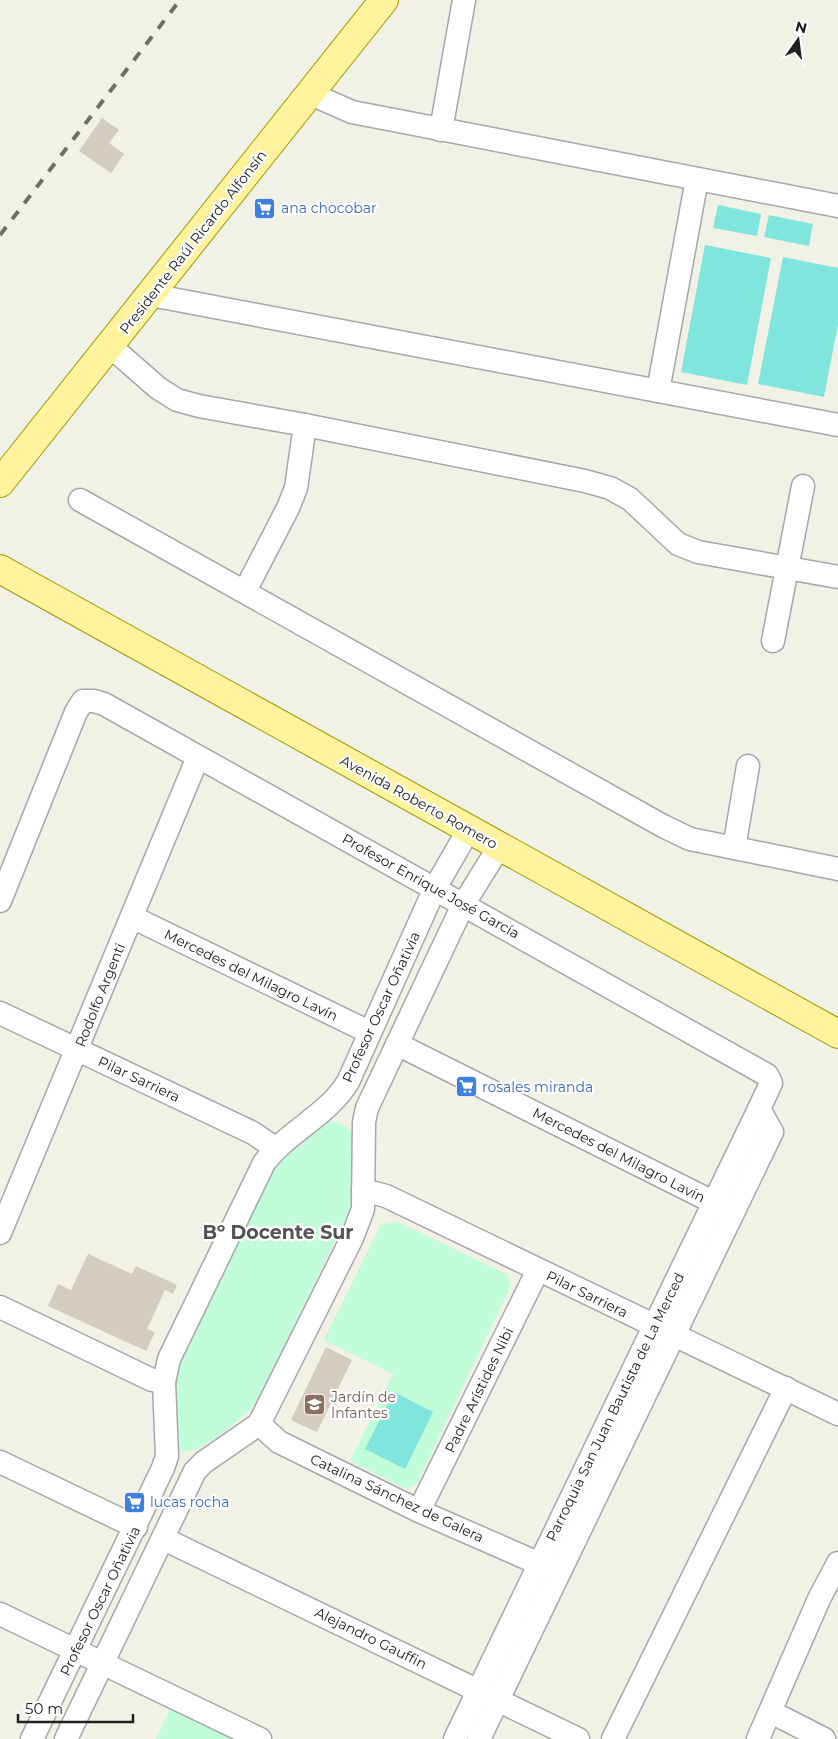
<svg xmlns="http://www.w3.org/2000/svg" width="838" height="1739" viewBox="0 0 838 1739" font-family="Montserrat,sans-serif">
  <rect width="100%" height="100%" fill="#f1f1e6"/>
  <g fill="#c1fdd8">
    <path d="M328 1122C342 1122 350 1125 355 1139L350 1209 260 1398C246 1415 204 1453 182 1452L176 1447 175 1440 177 1370 183 1355 271 1175 285 1158Z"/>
    <path d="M398 1222 507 1274 511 1286 417 1483 406 1489 350 1461 393 1374 324 1340 381 1224Z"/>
    <path d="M172 1704 244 1739H156Z"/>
  </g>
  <g fill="#7fe5dd">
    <path d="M718 205 761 214 757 236 713 228Z"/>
    <path d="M769 215 813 224 809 246 764 237Z"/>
    <path d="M705 245 771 258 747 385 681 372Z"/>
    <path d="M783 257 838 268V324L824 397 758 384Z"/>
    <path d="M394 1392 433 1412 405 1469 365 1449Z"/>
  </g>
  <g fill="#d2cdbf">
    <path d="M102 118 119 130 109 143 124 154 111 173 79 151Z"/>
    <path d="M88 1254 132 1274 136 1266 177 1285 173 1294 165 1290 147 1329 155 1332 146 1351 48 1306 58 1284 71 1290Z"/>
    <path d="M326 1347 352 1360 317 1432 291 1420Z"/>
  </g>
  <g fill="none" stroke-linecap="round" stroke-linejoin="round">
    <defs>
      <g id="minor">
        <path d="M311 94 352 112 838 206"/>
        <path d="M441 130 464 0"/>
        <path d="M151 295 838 425"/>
        <path d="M110 346 158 388 177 400 199 406 305 425 585 481 610 488 630 499 678 544 698 552 838 577"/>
        <path d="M658 391 697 179"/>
        <path d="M80 500 663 826 690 839 838 869"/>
        <path d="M245 591 288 508 296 488 305 425"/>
        <path d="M773 641 803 486"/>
        <path d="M734 848 748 766"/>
        <path d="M0 901 76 712 83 701H94L104 704 767 1075 771 1083 759 1109 455 1739"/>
        <path d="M132 917 369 1032"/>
        <path d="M0 1013 253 1133 275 1148"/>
        <path d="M397 1044 727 1209"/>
        <path d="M363 1190 386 1196 838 1414"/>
        <path d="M0 1233 198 757"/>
        <path d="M0 1307 152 1380 164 1382"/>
        <path d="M259 1424 279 1442 419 1511 540 1564"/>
        <path d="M0 1462 136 1527"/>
        <path d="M419 1511 538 1270"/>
        <path d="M164 1539 578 1739"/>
        <path d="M0 1614 260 1739"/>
        <path d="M771 1712 824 1739"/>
        <path d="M32 1739 163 1468 167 1456 164 1382 169 1359 264 1163C288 1131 327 1116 348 1082L435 888 469 829"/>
        <path d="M66 1739 195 1471 204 1462 259 1424 352 1238 363 1209 364 1122 367 1108 463 905 499 847"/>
        <path d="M479 1739 772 1132 759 1109"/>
        <path d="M613 1739 786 1388"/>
        <path d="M758 1739 819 1599 838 1563"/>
      </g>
      <g id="major">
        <path d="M0 483 384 0"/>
        <path d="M0 569 838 1034"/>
      </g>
    </defs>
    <use href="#minor" stroke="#a7a7a7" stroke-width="25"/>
    <use href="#major" stroke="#9c9900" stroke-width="30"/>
    <use href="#minor" stroke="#fff" stroke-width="22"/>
    <use href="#major" stroke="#fff39d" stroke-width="28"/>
    <path stroke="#6e6e6e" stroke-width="4" stroke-dasharray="10 10" stroke-linecap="butt" d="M0 235 180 0"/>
  </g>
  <defs>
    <symbol id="supermarket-square" viewBox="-11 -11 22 22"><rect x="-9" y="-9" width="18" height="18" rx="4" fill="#3f7fe0" stroke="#fff"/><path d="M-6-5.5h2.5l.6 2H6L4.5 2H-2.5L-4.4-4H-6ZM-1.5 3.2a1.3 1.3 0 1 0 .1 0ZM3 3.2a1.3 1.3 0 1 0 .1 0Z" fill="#fff"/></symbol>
    <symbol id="school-square" viewBox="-11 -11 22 22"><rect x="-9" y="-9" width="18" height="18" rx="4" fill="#8d6e63" stroke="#fff"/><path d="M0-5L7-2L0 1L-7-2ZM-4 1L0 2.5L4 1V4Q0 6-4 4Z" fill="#fff"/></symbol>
  </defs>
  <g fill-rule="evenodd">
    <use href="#supermarket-square" x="252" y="196" width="25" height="25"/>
    <use href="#supermarket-square" x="454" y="1074" width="25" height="25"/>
    <use href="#school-square" x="302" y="1392" width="25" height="25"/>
    <use href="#supermarket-square" x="122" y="1490" width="25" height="25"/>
  </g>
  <g text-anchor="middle" stroke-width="4.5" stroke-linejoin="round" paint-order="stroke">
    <g font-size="14" fill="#366cbe" stroke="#fff" text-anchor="start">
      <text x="281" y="213">ana chocobar</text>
      <text x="482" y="1092">rosales miranda</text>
      <text x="150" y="1507">lucas rocha</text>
    </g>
    <g font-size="14" fill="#202020" stroke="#fff">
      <text transform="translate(193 242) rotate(-52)" y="5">Presidente Raúl Ricardo Alfonsín</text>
      <text transform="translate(419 802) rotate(29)" y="5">Avenida Roberto Romero</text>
      <text transform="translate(431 886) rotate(29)" y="5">Profesor Enrique José García</text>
      <text transform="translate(251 975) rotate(26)" y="5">Mercedes del Milagro Lavín</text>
      <text transform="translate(100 995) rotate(-68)" y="5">Rodolfo Argenti</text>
      <text transform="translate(381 1007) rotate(-65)" y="5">Profesor Oscar Oñativia</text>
      <text transform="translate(139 1079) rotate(25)" y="5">Pilar Sarriera</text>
      <text transform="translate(619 1155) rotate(27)" y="5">Mercedes del Milagro Lavín</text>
      <text transform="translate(587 1294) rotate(26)" y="5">Pilar Sarriera</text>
      <text transform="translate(479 1390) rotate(-64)" y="5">Padre Arístides Nibi</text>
      <text transform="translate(615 1407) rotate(-64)" y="5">Parroquia San Juan Bautista de La Merced</text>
      <text transform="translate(397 1498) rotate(25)" y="5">Catalina Sánchez de Galera</text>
      <text transform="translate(100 1601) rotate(-64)" y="5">Profesor Oscar Oñativia</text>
      <text transform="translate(371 1638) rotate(26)" y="5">Alejandro Gauffin</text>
    </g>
    <g font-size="14" fill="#785e54" stroke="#fff" text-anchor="start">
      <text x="331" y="1402">Jardín de<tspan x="331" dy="16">Infantes</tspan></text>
    </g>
    <g font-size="19" font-weight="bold" fill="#535353" stroke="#fff">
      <text x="278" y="1239">Bº Docente Sur</text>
    </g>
  </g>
  <g transform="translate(798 40) rotate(14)" stroke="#ffffff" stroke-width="4" paint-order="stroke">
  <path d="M0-4L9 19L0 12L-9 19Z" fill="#202020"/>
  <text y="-8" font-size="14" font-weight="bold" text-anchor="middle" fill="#202020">N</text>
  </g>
  <path d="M18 1714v8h115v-8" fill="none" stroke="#202020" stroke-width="2.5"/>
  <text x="25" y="1714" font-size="15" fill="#202020" stroke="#ffffff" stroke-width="4" paint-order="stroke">50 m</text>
</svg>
